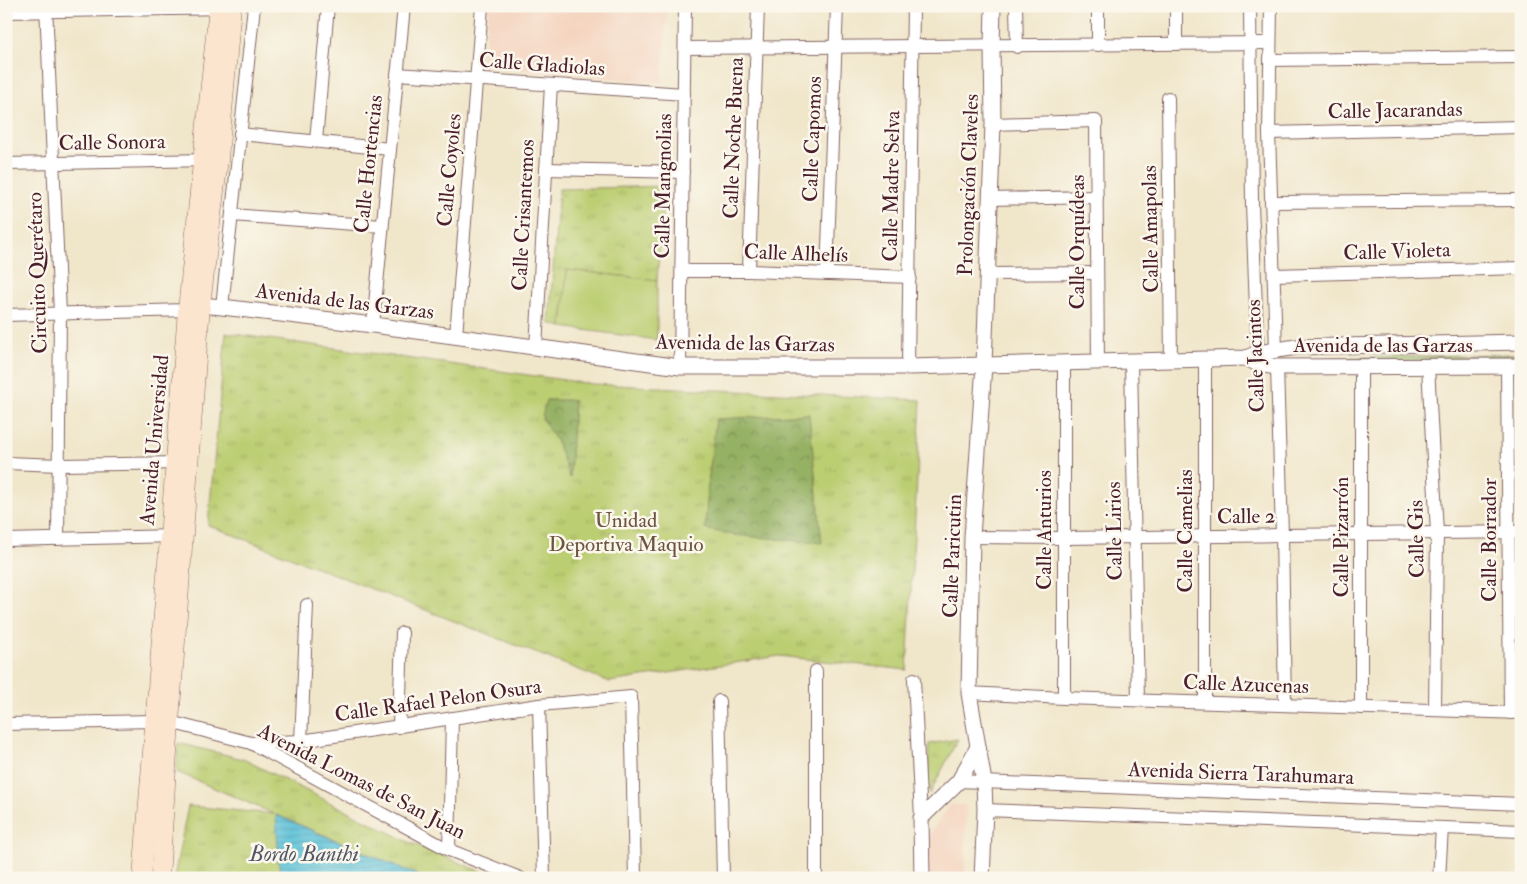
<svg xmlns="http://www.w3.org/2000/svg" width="1527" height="884" viewBox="0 0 1527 884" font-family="'IM FELL Double Pica',serif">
  <defs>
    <pattern id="grass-tufts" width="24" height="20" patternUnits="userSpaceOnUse" patternTransform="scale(1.25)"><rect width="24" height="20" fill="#bcce72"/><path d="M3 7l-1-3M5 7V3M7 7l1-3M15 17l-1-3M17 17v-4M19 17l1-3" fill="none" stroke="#a3b063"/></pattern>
    <pattern id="forest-crowns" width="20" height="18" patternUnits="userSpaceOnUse" patternTransform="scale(1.25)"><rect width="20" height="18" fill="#95b164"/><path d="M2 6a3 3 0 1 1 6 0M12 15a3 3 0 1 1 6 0" fill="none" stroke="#7c8f53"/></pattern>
    <pattern id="water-rules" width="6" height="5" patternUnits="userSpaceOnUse" patternTransform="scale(1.25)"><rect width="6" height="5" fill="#5ac1d8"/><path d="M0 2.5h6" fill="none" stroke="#50a5ba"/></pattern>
  </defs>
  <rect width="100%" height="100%" fill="#fbf7ec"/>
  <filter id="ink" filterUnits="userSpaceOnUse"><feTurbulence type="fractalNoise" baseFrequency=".02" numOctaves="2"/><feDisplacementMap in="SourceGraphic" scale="10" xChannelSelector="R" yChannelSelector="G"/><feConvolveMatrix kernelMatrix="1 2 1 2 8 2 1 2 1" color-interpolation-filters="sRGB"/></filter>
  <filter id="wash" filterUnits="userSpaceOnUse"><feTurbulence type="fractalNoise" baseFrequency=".0096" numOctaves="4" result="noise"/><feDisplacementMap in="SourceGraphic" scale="20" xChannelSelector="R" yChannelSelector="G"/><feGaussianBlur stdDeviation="1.12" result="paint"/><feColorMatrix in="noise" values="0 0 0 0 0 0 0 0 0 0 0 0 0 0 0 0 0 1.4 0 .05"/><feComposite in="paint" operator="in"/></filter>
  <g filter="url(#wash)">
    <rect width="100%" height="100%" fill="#f0e6ca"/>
    <g fill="#f4d4bf">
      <path d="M489 6H667L662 83 483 66Z"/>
      <path d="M951 804 966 806 965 878H927L928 836Z"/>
    </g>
    <g fill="url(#grass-tufts)" stroke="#83764e">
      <path d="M664 186 657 280 567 270 562 327 549 323 559 189Z"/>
      <path d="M226 333 593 384 921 400 907 670 779 656 610 682 208 525Z"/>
      <path d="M958 739 933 787 930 794 928 782 929 744Z"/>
      <path d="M178 743 243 759 409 842 497 878H424L277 815 280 878H174L188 806 274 814 177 772Z"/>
    </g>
    <g fill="url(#forest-crowns)" stroke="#706848">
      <path d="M1521 354V361L1330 364V358Z"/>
      <path d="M546 400H574L570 478 556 440 542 419Z"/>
      <path d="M809 414 822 543 733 535 705 529 708 484 716 419Z"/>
    </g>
    <path fill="#bcce72" stroke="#83764e" d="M567 270 657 280V340L562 327Z"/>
    <path fill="url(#water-rules)" stroke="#527082" d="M276 815 424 878H280Z"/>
  </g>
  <g filter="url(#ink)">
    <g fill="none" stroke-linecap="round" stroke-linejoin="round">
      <defs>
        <g id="minor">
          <path d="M46 6 60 313 58 539"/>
          <path d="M1016 6 1017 47"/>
          <path d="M1098 6V45"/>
          <path d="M1176 6V44"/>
          <path d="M1250 6 1252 204 1258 361"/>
          <path d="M1271 6 1269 133 1276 350"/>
          <path d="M6 12 226 8"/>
          <path d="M685 48 1269 43"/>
          <path d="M1270 60 1521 57"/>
          <path d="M397 74 684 94"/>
          <path d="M1168 98 1171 360"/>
          <path d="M993 124 1096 121 1098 362"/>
          <path d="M1269 133 1521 127"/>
          <path d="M240 134 390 149"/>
          <path d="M316 141 328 6"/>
          <path d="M6 164 209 160"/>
          <path d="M546 169 683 172"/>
          <path d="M990 199 1097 197"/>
          <path d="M1271 202 1521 200"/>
          <path d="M232 215 382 226"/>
          <path d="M682 271H749L910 277"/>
          <path d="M749 271 758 6"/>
          <path d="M827 274 837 6"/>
          <path d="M987 274 1097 273"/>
          <path d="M1274 275 1521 268"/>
          <path d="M222 307 254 6"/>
          <path d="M6 315 187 310"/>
          <path d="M373 325 404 6"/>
          <path d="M456 336 482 6"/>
          <path d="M536 348 551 85"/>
          <path d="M1131 362 1138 700"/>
          <path d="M1361 366V708"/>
          <path d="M1428 366 1437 533 1435 710"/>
          <path d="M1507 366 1510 713"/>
          <path d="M680 367 685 6"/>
          <path d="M908 367 913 6"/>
          <path d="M1277 367 1282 535 1285 705"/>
          <path d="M6 463 60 465 181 463"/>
          <path d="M972 537 1064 538 1521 532"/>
          <path d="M6 540 176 536"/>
          <path d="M816 671V878"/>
          <path d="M914 679 921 818"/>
          <path d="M969 693 1064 698 1521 713"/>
          <path d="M1064 698V363"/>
          <path d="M719 701 723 878"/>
          <path d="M1205 702V359"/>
          <path d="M539 705 544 878"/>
          <path d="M6 724 154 721 170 722 251 743 449 850 520 878"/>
          <path d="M399 727 402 633"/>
          <path d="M301 741 307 605"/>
          <path d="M251 743 301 741 539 705 631 697 635 878"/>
          <path d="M959 781 1521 804"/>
          <path d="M985 810 1521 831"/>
          <path d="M449 850 452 718"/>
          <path d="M1439 878 1442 828"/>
        </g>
        <g id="tertiary">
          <path d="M191 309 201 305 222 307 373 325 680 367H908L1246 358 1258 353 1296 347 1521 342"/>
          <path d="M1246 358 1258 364 1277 367 1521 366"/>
          <path d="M922 878 921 818 959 781 978 747"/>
          <path d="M982 878 985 810 984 782 969 693 972 537 984 365 993 124 992 46 993 6"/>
        </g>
        <g id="secondary">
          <path d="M142 878 187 310 218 6"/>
          <path d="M160 878 170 722 201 305 219 159 232 6"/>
        </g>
      </defs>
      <use href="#minor" stroke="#846563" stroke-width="14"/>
      <use href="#tertiary" stroke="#846563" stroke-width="17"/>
      <use href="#secondary" stroke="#846563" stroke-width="19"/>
      <use href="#minor" stroke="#fff" stroke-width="12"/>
      <use href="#tertiary" stroke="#fff" stroke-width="15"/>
      <use href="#secondary" stroke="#fbe5cf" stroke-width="18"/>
    </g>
  </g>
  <g text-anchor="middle" stroke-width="5" stroke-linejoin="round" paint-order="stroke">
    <g font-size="21" fill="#4a1f2b" stroke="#fbf7ec">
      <text transform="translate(542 64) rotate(4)" y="7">Calle Gladiolas</text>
      <text transform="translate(1395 110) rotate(-1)" y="7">Calle Jacarandas</text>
      <text transform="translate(733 138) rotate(-88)" y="7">Calle Noche Buena</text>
      <text transform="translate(812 139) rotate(-88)" y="7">Calle Capomos</text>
      <text transform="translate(112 142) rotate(-1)" y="7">Calle Sonora</text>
      <text transform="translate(368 164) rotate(-84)" y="7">Calle Hortencias</text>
      <text transform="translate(449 170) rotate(-85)" y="7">Calle Coyoles</text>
      <text transform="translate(968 185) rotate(-88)" y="7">Prolongación Claveles</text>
      <text transform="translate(663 186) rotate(-89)" y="7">Calle Mangnolias</text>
      <text transform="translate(891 186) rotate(-89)" y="7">Calle Madre Selva</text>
      <text transform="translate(523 215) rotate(-87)" y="7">Calle Crisantemos</text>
      <text transform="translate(1150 229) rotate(-91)" y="7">Calle Amapolas</text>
      <text transform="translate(1077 242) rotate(-90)" y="7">Calle Orquídeas</text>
      <text transform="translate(1397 251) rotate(-2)" y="7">Calle Violeta</text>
      <text transform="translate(796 253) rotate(2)" y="7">Calle Alhelís</text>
      <text transform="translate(37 273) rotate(-92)" y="7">Circuito Querétaro</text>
      <text transform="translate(345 301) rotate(7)" y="7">Avenida de las Garzas</text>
      <text transform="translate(745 343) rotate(1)" y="7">Avenida de las Garzas</text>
      <text x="1383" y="352">Avenida de las Garzas</text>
      <text transform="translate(1255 356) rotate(-92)" y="7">Calle Jacintos</text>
      <text transform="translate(154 440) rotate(-85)" y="7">Avenida Universidad</text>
      <text transform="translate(1246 516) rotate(-1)" y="7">Calle 2</text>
      <text transform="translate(1044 530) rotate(-90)" y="7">Calle Anturios</text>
      <text transform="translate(1114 531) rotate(-91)" y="7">Calle Lirios</text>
      <text transform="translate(1185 531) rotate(-90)" y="7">Calle Camelias</text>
      <text transform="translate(1341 537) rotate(-90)" y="7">Calle Pizarrón</text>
      <text transform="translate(1416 539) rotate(-91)" y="7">Calle Gis</text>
      <text transform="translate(1489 540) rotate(-90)" y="7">Calle Borrador</text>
      <text transform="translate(952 556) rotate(-88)" y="7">Calle Paricutin</text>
      <text transform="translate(1246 684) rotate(2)" y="7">Calle Azucenas</text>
      <text transform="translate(438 700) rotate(-8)" y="7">Calle Rafael Pelon Osura</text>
      <text transform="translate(1241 773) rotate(2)" y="7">Avenida Sierra Tarahumara</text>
      <text transform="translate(362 781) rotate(27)" y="7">Avenida Lomas de San Juan</text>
    </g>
    <g font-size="21" fill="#6c5440" stroke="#fbf7ec">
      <text x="626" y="527">Unidad<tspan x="626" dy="24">Deportiva Maquio</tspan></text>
    </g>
    <g font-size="22" font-style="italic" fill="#505868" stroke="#fbf7ec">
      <text x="304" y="861">Bordo Banthi</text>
    </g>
  </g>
  <rect width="1527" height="884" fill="none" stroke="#fbf7ec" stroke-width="25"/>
</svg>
